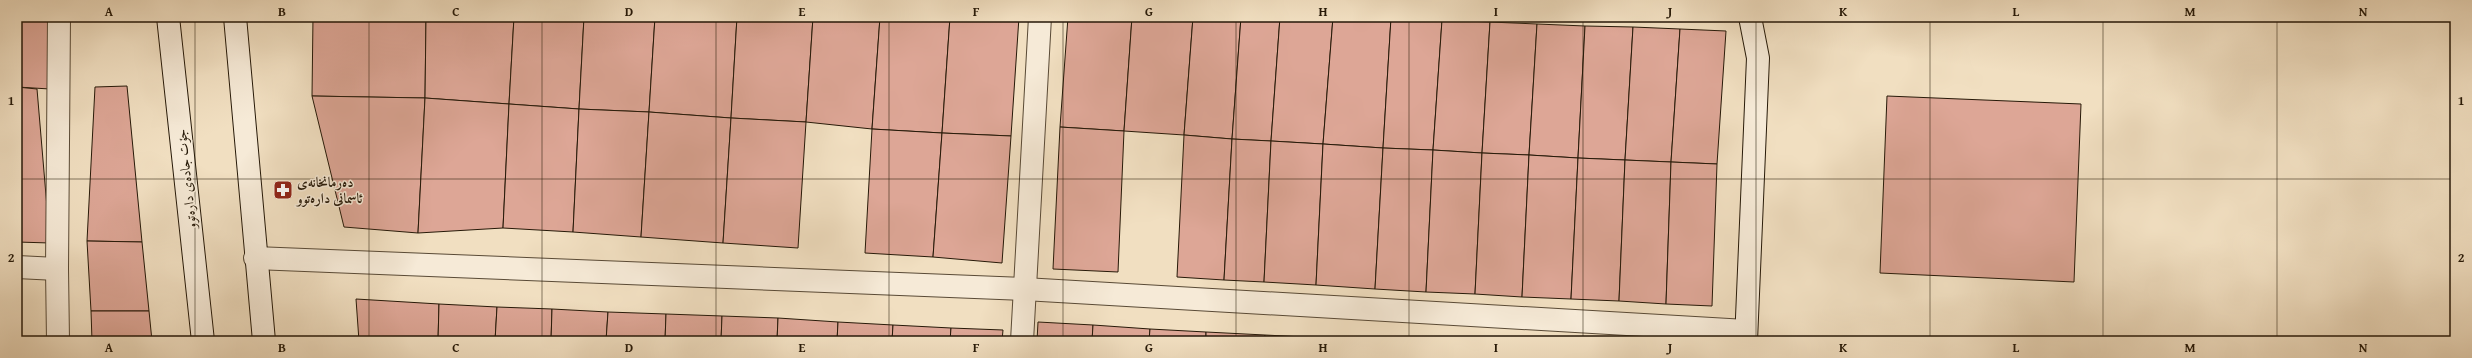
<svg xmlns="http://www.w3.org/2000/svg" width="2472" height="358" viewBox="0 0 2472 358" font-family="'Gentium Book Plus',Amiri,serif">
  <rect width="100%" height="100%" fill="#f1dfc1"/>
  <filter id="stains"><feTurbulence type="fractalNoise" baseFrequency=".005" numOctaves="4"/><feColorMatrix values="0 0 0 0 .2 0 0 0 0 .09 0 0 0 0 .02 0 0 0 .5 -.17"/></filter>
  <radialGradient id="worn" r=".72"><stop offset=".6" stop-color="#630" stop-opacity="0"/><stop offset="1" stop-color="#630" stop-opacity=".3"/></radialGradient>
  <g fill="#dda696" stroke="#261908">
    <path d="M17 17H49L50 89 17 87Z"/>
    <path d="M313 17H426L425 98 312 96Z"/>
    <path d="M426 17H514L509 104 425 98Z"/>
    <path d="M514 17H584L579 109 509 104Z"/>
    <path d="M584 17H655L649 112 579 109Z"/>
    <path d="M655 17H737L731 118 649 112Z"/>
    <path d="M737 17H813L806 122 731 118Z"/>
    <path d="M813 17H880L872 129 806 122Z"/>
    <path d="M880 17H950L942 133 872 129Z"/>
    <path d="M950 17H1019L1011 136 942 133Z"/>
    <path d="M1068 17H1132L1124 131 1060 127Z"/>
    <path d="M1132 17H1193L1184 135 1124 131Z"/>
    <path d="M1193 17H1241L1232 139 1184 135Z"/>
    <path d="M1241 17H1280L1271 141 1232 139Z"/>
    <path d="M1280 17H1333L1323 144 1271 141Z"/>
    <path d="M1333 17 1391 18 1383 148 1323 144Z"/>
    <path d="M1391 18 1442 20 1433 150 1383 148Z"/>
    <path d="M1442 20 1490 22 1482 153 1433 150Z"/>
    <path d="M1490 22 1537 24 1529 155 1482 153Z"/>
    <path d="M1537 24 1585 26 1578 158 1529 155Z"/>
    <path d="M1585 26 1633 27 1625 160 1578 158Z"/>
    <path d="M1633 27 1680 29 1671 162 1625 160Z"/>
    <path d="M1680 29 1726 31 1717 164 1671 162Z"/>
    <path d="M127 86 142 242 87 241 95 87Z"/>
    <path d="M17 87 37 89 50 243 17 242Z"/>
    <path d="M312 96 425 98 418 233 344 227Z"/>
    <path d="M1887 96 2081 104 2074 282 1880 273Z"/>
    <path d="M425 98 509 104 503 228 418 233Z"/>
    <path d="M509 104 579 109 573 232 503 228Z"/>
    <path d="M579 109 649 112 641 237 573 232Z"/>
    <path d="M649 112 731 118 723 243 641 237Z"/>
    <path d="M731 118 806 122 798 248 723 243Z"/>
    <path d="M1060 127 1124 131 1118 272 1053 269Z"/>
    <path d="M872 129 942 133 933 257 865 253Z"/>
    <path d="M942 133 1011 136 1002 263 933 257Z"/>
    <path d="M1184 135 1232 139 1224 280 1177 277Z"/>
    <path d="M1232 139 1271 141 1264 282 1224 280Z"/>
    <path d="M1271 141 1323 144 1316 285 1264 282Z"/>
    <path d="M1323 144 1383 148 1375 289 1316 285Z"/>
    <path d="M1383 148 1433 150 1426 292 1375 289Z"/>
    <path d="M1433 150 1482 153 1475 294 1426 292Z"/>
    <path d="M1482 153 1529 155 1522 297 1475 294Z"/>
    <path d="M1529 155 1578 158 1571 299 1522 297Z"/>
    <path d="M1578 158 1625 160 1619 301 1571 299Z"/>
    <path d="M1625 160 1671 162 1666 304 1619 301Z"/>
    <path d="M1671 162 1717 164 1712 306 1666 304Z"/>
    <path d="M87 241 142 242 149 311H91Z"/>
    <path d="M356 299 439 304 438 341H359Z"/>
    <path d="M439 304 497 307 495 341H438Z"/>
    <path d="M497 307 552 309 551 341H495Z"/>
    <path d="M552 309 608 312 606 341H551Z"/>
    <path d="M91 311H149L152 341H92Z"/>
    <path d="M608 312 666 314 665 341H606Z"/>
    <path d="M666 314 722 316 721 341H665Z"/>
    <path d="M722 316 778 318 777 341H721Z"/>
    <path d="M778 318 838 322 837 341H777Z"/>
    <path d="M838 322 893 325 892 341H837Z"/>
    <path d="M1038 322 1093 325 1092 341H1037Z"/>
    <path d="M893 325 951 328 950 341H892Z"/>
    <path d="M1093 325 1150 329 1149 341H1092Z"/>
    <path d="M951 328 1003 330 1002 341H950Z"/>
    <path d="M1150 329 1206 332V341H1149Z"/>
    <path d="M1206 332 1265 335 1264 341H1206Z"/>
    <path d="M1265 335 1322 338V341H1264Z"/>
    <path d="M1322 338 1357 341H1322Z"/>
  </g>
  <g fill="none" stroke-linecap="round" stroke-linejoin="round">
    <defs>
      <g id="street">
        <path d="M255 258 1024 289 1746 331"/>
        <path d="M17 267 57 269"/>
        <path d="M58 341 57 269 59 17"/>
        <path d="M1022 341 1040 17"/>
      </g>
      <g id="secondary">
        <path d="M168 17 203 341"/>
        <path d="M235 17 264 341"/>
        <path d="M1746 341 1758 58 1750 17"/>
      </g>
    </defs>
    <use href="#street" stroke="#594a36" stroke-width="24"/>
    <use href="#secondary" stroke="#261908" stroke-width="24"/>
    <use href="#street" stroke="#f6ead7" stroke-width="22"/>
    <use href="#secondary" stroke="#f6ead7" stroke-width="22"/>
  </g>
  <path fill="none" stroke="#261908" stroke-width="1" stroke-opacity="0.55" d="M195 17V341M369 17V341M542 17V341M716 17V341M889 17V341M1063 17V341M1236 17V341M1409 17V341M1583 17V341M1756 17V341M1930 17V341M2103 17V341M2277 17V341M17 179H2455"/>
  <defs>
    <symbol id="pharmacy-square" viewBox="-11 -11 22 22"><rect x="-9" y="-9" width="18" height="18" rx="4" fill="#8f2418" stroke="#f6ead7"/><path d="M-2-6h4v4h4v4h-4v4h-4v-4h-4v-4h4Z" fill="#fff"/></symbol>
  </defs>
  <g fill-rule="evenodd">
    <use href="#pharmacy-square" x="272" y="179" width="22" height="22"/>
  </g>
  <g text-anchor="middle" stroke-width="3" stroke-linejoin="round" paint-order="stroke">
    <g font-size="14" fill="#261908" stroke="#f6ead7">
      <text transform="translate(186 179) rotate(-96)" y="5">جۆت جادەی دارەتوو</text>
    </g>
    <g font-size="14" font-weight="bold" fill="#261908" stroke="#f6ead7" text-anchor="start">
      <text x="297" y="187">دەرمانخانەی<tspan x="297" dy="16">ئاسمانی دارەتوو</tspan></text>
    </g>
  </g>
  <rect width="2472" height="358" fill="none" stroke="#f1dfc1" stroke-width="44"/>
  <rect x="22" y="22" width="2428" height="314" fill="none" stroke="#261908" stroke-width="1.5"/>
  <g font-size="13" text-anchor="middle" font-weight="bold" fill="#261908">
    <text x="109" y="16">A</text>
    <text x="282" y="16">B</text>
    <text x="456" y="16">C</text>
    <text x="629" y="16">D</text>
    <text x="802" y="16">E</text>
    <text x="976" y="16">F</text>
    <text x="1149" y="16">G</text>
    <text x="1323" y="16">H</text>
    <text x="1496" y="16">I</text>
    <text x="1670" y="16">J</text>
    <text x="1843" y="16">K</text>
    <text x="2016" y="16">L</text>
    <text x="2190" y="16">M</text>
    <text x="2363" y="16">N</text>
    <text x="11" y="105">1</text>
    <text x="2461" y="105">1</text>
    <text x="11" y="262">2</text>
    <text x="2461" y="262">2</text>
    <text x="109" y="352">A</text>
    <text x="282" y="352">B</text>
    <text x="456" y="352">C</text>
    <text x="629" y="352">D</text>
    <text x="802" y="352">E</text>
    <text x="976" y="352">F</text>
    <text x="1149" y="352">G</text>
    <text x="1323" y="352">H</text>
    <text x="1496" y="352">I</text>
    <text x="1670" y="352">J</text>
    <text x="1843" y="352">K</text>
    <text x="2016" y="352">L</text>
    <text x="2190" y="352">M</text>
    <text x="2363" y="352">N</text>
  </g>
  <rect width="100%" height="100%" filter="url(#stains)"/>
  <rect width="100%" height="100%" fill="url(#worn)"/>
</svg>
